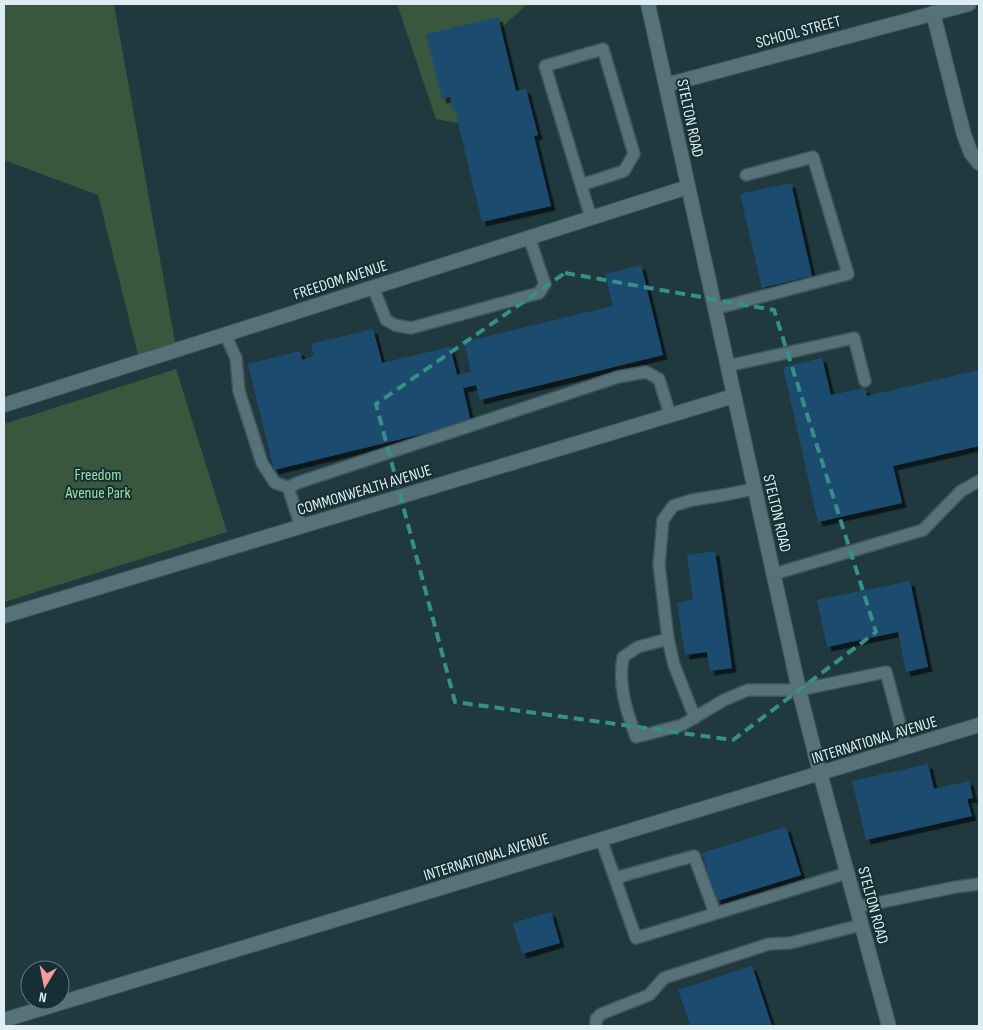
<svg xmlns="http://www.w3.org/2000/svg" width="983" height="1030" viewBox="0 0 983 1030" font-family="'Sofia Sans Condensed',sans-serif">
  <defs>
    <filter id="shadow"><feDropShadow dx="4.5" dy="4.5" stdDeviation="0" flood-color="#0009"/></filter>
  </defs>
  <rect width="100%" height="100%" fill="#1f393e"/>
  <g fill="#39573d">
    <path d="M4 4H114L176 348 139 359 98 195 4 160Z"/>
    <path d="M397 4H527L481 47 467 125 436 119Z"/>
    <path d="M176 369 227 532 4 602V424Z"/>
  </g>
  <g fill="#1e4c70" filter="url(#shadow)">
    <path d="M498 17 516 91 526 89 538 135 534 136 551 206 482 222 455 110 453 111 450 97 442 99 426 34Z"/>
    <path d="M791 183 812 276 762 288 740 194Z"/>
    <path d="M641 265 663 355 480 400 476 385 463 388 471 422 274 470 248 364 300 351 302 360 314 356 311 344 373 329 382 363 450 347 457 375 471 372 464 342 613 306 605 274Z"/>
    <path d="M822 358 831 395 865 388 867 396 979 370V446L893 466 902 503 818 522 783 367Z"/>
    <path d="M715 551 732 668 710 671 707 652 685 655 677 603 693 600 687 555Z"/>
    <path d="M910 581 928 667 906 672 898 632 827 647 817 600Z"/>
    <path d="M928 764 934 789 969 781 973 798 967 799 972 816 866 840 852 781Z"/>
    <path d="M786 827 801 875 717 901 702 853Z"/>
    <path d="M551 912 560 943 522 954 513 923Z"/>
    <path d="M752 966 772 1026H684L690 1024 678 990Z"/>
  </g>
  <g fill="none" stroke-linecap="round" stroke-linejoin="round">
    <defs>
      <g id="service">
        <path d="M581 185 624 171 634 154 603 49 545 66 591 218"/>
        <path d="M373 287 386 320 395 325 411 328 539 293 545 284 529 237"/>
        <path d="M714 309 848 274 813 157 746 175"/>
        <path d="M225 334 236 358 239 391 262 463 275 483 288 487 300 482 618 377 646 372 659 379 670 415"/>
        <path d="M727 366 854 338 865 381"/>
        <path d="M288 487 301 527"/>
        <path d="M774 574 923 530 961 491 979 481"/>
        <path d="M668 639 638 647 623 657C618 686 626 709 636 737L682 725 724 700 748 690H799L886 672 906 747"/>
        <path d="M695 718 674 665 668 639 659 565 663 520 673 506 692 500 724 495 754 489"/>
        <path d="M601 839 636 938 847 873"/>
        <path d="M615 878 694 856 715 913"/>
        <path d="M857 907 956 887 979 884"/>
        <path d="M596 1026V1019L601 1014 649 995 664 978 769 944 790 943 861 925"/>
      </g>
      <g id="minor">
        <path d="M933 13 964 135 971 153 979 163"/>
        <path d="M666 85 969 4"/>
        <path d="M4 405 688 187"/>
        <path d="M4 616 734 396"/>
        <path d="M4 1020 979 725"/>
      </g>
      <path id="secondary" d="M648 4 799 690 820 773 889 1026"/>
    </defs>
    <use href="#service" stroke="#3e555a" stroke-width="14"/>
    <use href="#minor" stroke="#3e555a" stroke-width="16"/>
    <use href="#secondary" stroke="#3e555a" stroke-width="16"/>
    <use href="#service" stroke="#567178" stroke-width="11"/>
    <use href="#minor" stroke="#567178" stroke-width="14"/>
    <use href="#secondary" stroke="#567178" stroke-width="14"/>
  </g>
  <path fill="none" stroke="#388e88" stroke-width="4" stroke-dasharray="10 6" stroke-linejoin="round" d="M565 273 774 310 876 632 733 740 455 702 376 404Z"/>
  <g text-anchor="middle" stroke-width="4" stroke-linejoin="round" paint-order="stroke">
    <g font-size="16" fill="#deedf1" stroke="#152f34">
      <text transform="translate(798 31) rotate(-15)" y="6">SCHOOL STREET</text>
      <text transform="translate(691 118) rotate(78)" y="6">STELTON ROAD</text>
      <text transform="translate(340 279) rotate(-18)" y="6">FREEDOM AVENUE</text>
      <text transform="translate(364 489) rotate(-17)" y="6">COMMONWEALTH AVENUE</text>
      <text transform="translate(778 513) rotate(77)" y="6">STELTON ROAD</text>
      <text transform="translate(874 739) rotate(-17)" y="6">INTERNATIONAL AVENUE</text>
      <text transform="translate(486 856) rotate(-17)" y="6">INTERNATIONAL AVENUE</text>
      <text transform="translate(874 905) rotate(75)" y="6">STELTON ROAD</text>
    </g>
    <g font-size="16" fill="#9ae0a3" stroke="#152f34">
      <text x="98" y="480">Freedom<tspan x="98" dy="18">Avenue Park</tspan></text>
    </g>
  </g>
  <rect width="983" height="1030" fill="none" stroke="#deedf1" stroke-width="10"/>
  <g transform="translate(45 985) rotate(190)"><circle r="24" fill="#152f34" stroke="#657b80"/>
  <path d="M0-4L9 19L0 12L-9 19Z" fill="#f59b9e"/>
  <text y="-8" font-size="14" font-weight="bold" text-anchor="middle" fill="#deedf1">N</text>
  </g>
</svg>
